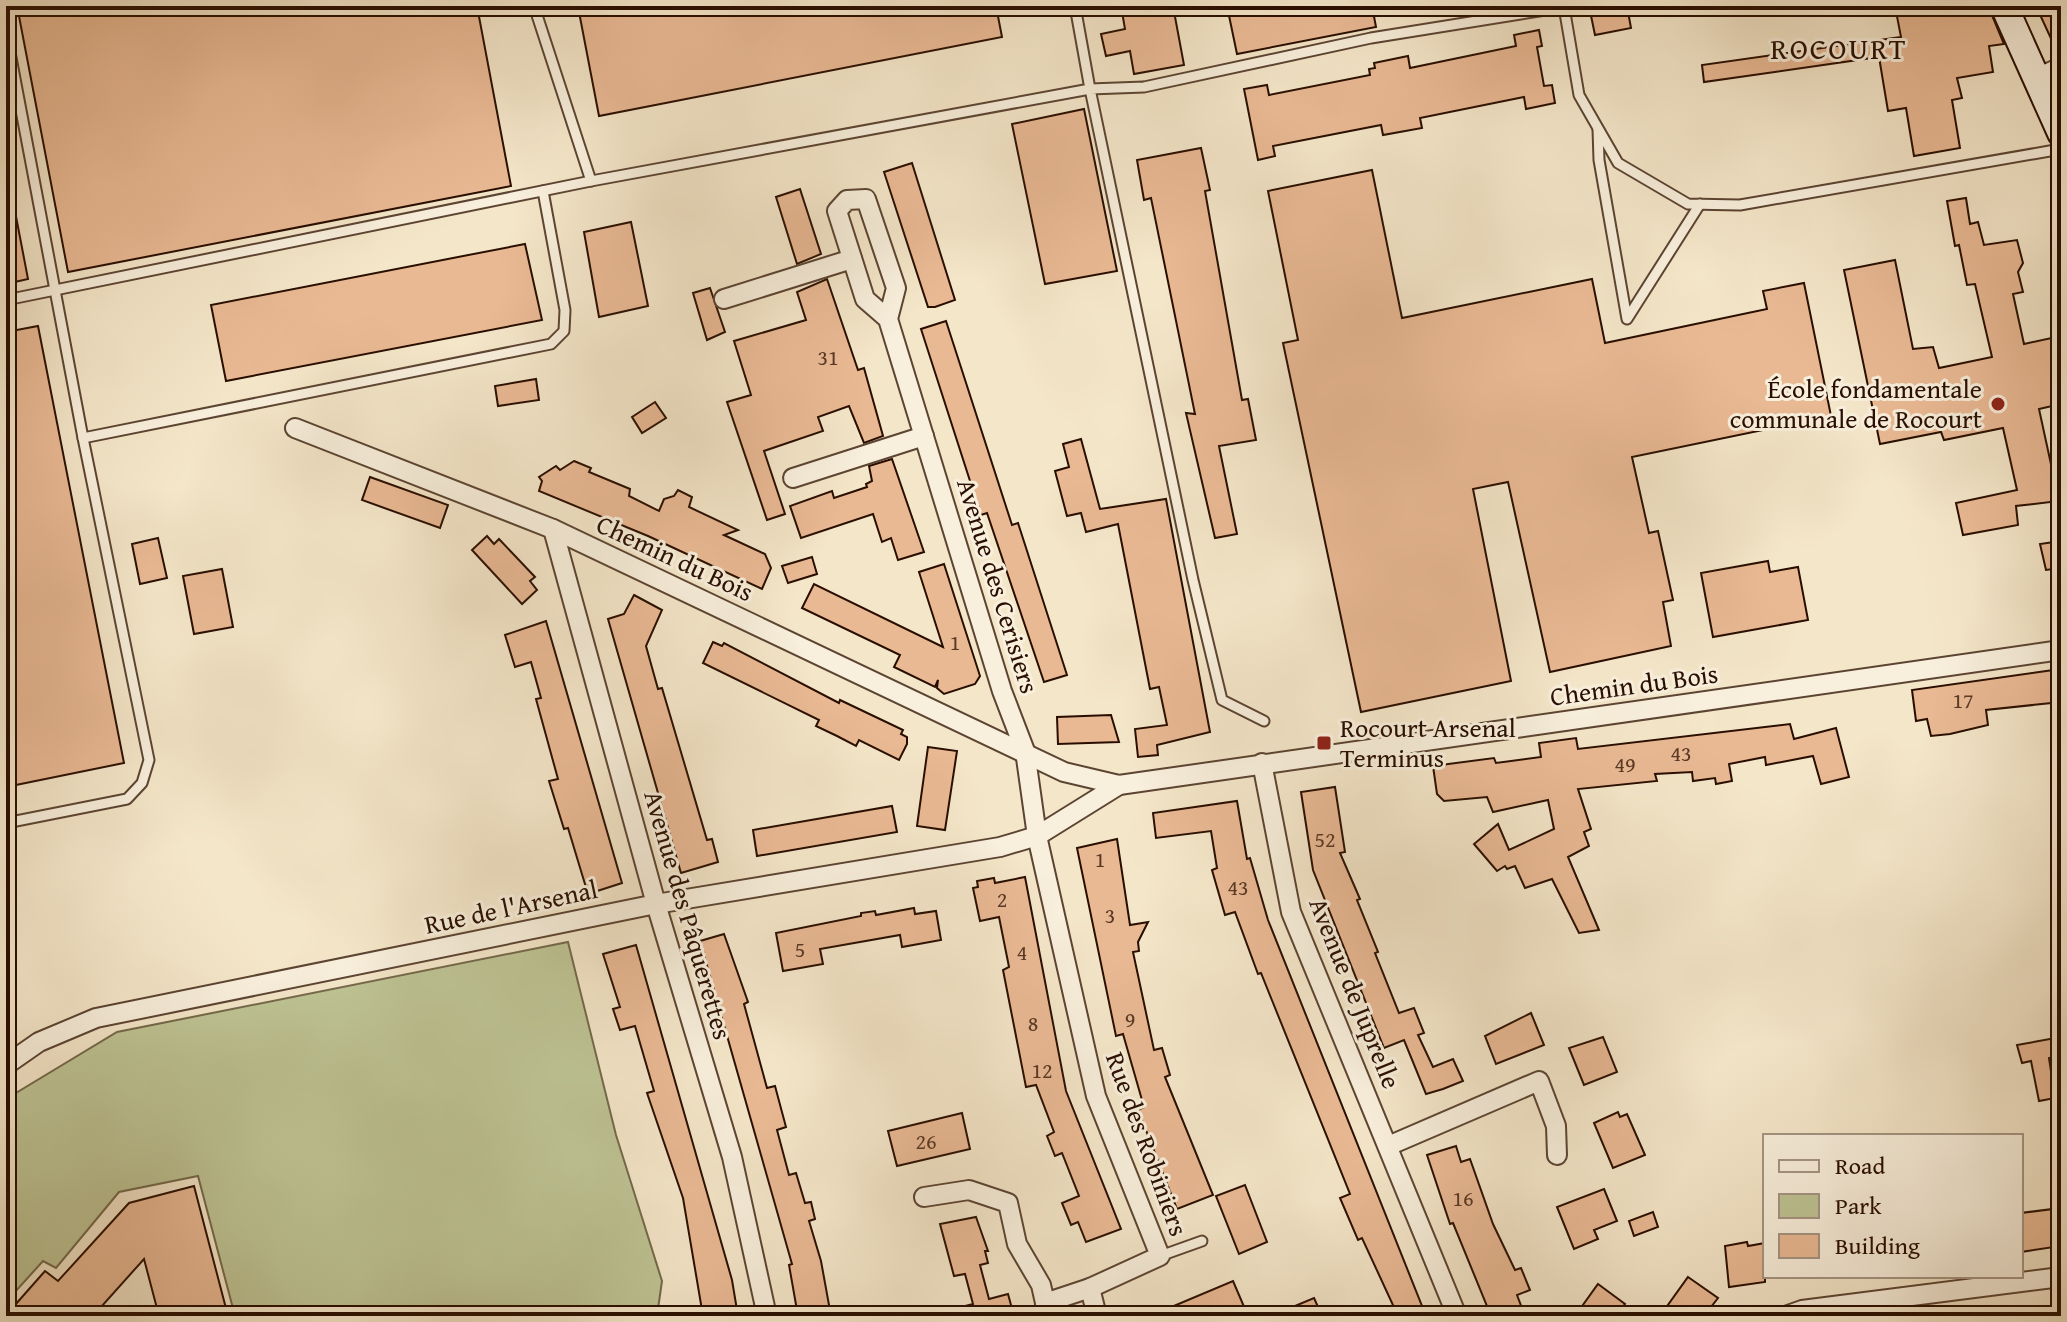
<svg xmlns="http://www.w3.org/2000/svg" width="2067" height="1322" viewBox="0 0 2067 1322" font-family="'Gentium Book Plus',serif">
  <rect width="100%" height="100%" fill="#f4e6c9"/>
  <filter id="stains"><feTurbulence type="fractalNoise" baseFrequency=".0025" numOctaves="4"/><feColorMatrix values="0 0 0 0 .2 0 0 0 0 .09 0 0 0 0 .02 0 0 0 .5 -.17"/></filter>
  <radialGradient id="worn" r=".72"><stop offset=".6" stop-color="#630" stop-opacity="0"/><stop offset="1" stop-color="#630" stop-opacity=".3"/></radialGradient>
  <path fill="#bec495" stroke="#74694a" stroke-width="2" d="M568 942 616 1135 662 1281 657 1316H235L198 1176 119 1192 56 1268 43 1261 6 1302V1099L117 1032Z"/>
  <g fill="#e9b994" stroke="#290e00" stroke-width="2">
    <path d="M41 6H477L511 186 68 272 18 11Z"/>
    <path d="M610 6H996L1002 37 599 116 579 12Z"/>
    <path d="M1121 6H1173L1184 65 1134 74 1130 51 1106 56 1101 34 1125 29Z"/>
    <path d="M1227 6H1372L1376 27 1237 54Z"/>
    <path d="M1589 6H1627L1631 28 1595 35Z"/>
    <path d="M1895 6 1989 8 2004 44 1989 46 1993 72 1957 78 1962 98 1952 100 1960 148 1914 156 1906 108 1888 111 1879 57 1704 82 1702 65 1901 37Z"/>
    <path d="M2036 6H2061V55L2059 56Z"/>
    <path d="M1539 30 1542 46 1537 47 1544 86 1552 85 1555 103 1526 109 1524 97 1420 118 1422 128 1383 135 1381 125 1273 146 1275 156 1258 160 1244 89 1267 85 1269 95 1370 75 1369 69 1375 68 1374 63 1408 56 1410 68 1516 46 1514 35Z"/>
    <path d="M1084 109 1117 271 1045 284 1012 124Z"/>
    <path d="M1201 148 1210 190 1205 191 1242 400 1248 399 1256 440 1219 446 1237 534 1215 538 1186 413 1195 414 1151 198 1144 200 1137 160Z"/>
    <path d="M912 163 955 300 935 307H928L884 172Z"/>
    <path d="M1372 170 1402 318 1592 279 1605 343 1767 309 1763 291 1804 283 1831 416 1632 457 1649 533 1658 531 1673 600 1663 602 1671 646 1550 672 1508 482 1473 489 1511 681 1361 712 1283 343 1298 340 1268 191Z"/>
    <path d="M800 189 821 254 797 264 776 197Z"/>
    <path d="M1966 198 1970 224 1978 222 1984 245 2017 240 2023 263 2018 272 2023 292 2013 294 2024 344 2061 336V404L2039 409 2059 501 2016 506 2018 525 1963 535 1956 503 2017 490 2003 428 1944 440 1941 432 1880 444 1844 270 1895 260 1913 349 1933 347 1939 368 1992 357 1975 284 1967 285 1959 245 1955 246 1947 201Z"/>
    <path d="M6 206H14L28 279 6 284Z"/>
    <path d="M631 222 648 306 599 317 584 232Z"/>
    <path d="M525 244 542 320 226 381 211 305Z"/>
    <path d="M827 279 858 370 864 368 883 436 864 443 849 406 818 417 823 431 764 451 785 514 767 520 727 402 751 395 734 341 806 320 797 292Z"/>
    <path d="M710 288 725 332 707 340 693 293Z"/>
    <path d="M946 321 1012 525 1018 523 1067 675 1044 682 987 513 981 515 921 329Z"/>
    <path d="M38 326 124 763 6 787V332Z"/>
    <path d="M536 379 539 400 498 406 495 386Z"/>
    <path d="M655 402 666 418 642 433 632 417Z"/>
    <path d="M1081 439 1100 509 1166 499 1210 732 1157 745 1158 755 1138 757 1135 729 1167 725 1159 687 1150 689 1118 524 1086 532 1081 513 1067 516 1055 471 1069 467 1063 444Z"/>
    <path d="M892 459 924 552 898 560 891 538 882 542 873 514 801 538 790 506 832 491 834 498 867 487 866 484 872 481 869 466Z"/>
    <path d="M574 461 591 468 589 472 630 489 629 496 659 511 664 499 674 496 678 490 692 497 689 507 738 530 724 535 765 554 771 568 762 589 648 536 539 491 542 481 539 477 556 466 560 470Z"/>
    <path d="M370 477 448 505 440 528 362 500Z"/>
    <path d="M487 536 494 544 499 539 535 577 530 581 537 590 522 604 472 550Z"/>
    <path d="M158 538 167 578 140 584 132 544Z"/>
    <path d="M2061 541V568L2046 570 2040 544Z"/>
    <path d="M812 557 817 574 788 583 782 566Z"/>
    <path d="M1768 561 1770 572 1798 567 1808 620 1713 637 1701 573Z"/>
    <path d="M944 564 980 676 975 684 944 694 937 688 938 680 935 687 894 667 900 655 802 608 814 584 943 647 919 572Z"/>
    <path d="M222 569 233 627 194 634 183 576Z"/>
    <path d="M634 595 662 610 646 646 658 689 662 688 707 840 712 839 718 862 681 873 608 619 624 614Z"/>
    <path d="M546 621 622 883 588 894 568 828 564 829 549 781 558 779 536 699 541 698 531 662 515 667 505 635Z"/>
    <path d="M713 642 722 646 724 643 839 703 840 700 903 730 901 734 907 737V744L899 760 859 740 856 746 837 736 816 726 819 720 703 663Z"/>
    <path d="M2061 669V702L1986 710 1988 725 1950 734 1931 736 1927 719 1916 721 1912 690Z"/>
    <path d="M1111 715 1119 742 1058 744 1057 717Z"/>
    <path d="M1790 724 1794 739 1836 728 1849 777 1821 784 1813 756 1766 765 1765 757 1729 764 1732 781 1716 784 1715 778 1693 781 1692 772 1655 774 1657 781 1578 789 1591 829 1584 832 1589 846 1568 857 1599 930 1579 933 1552 879 1525 888 1515 866 1507 869 1505 866 1497 871 1474 844 1498 824 1509 850 1554 829 1548 800 1493 812 1487 797 1444 801 1437 794 1433 766 1494 758 1496 763 1541 757 1539 743 1576 738 1578 749Z"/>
    <path d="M928 747 957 751 945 830 917 826Z"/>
    <path d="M1335 787 1345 852 1340 853 1360 899 1357 900 1378 952 1375 953 1399 1013 1414 1008 1424 1033 1418 1035 1433 1067 1453 1059 1463 1081 1443 1089 1426 1094 1404 1040 1384 1048 1313 870 1301 792Z"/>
    <path d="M1237 801 1247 859 1250 858 1268 920 1426 1316H1398L1362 1238 1358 1240 1340 1198 1350 1194 1261 973 1258 974 1235 912 1225 915 1212 870 1217 868 1211 831 1156 838 1153 813Z"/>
    <path d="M892 806 897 832 757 856 753 830Z"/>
    <path d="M1117 839 1130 925 1148 922 1138 942 1139 951 1133 952 1154 1050 1162 1048 1170 1075 1165 1077 1213 1195 1177 1209 1138 1110 1144 1107 1123 1034 1116 1036 1077 848Z"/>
    <path d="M1025 877 1066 1091 1121 1229 1086 1242 1078 1222 1071 1225 1062 1203 1079 1196 1062 1153 1055 1156 1047 1136 1054 1132 1036 1085 1026 1087 1003 970 1009 967 999 917 980 921 973 888 978 887 977 881 994 878 995 883Z"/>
    <path d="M914 908 915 914 936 911 941 940 902 947 900 935 820 949 823 964 783 971 776 933 861 916V913L875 911 876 915Z"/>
    <path d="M724 934 748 1002 744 1004 767 1088 775 1086 786 1127 777 1130 789 1175 796 1173 805 1203 811 1202 815 1219 809 1221 821 1261 831 1316H798L789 1265 792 1264 700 941Z"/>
    <path d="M636 945 732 1280 738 1316H703L683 1198 647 1093 654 1091 635 1026 620 1030 613 1009 620 1007 603 954Z"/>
    <path d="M1531 1013 1544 1045 1496 1064 1485 1036Z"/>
    <path d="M1603 1037 1617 1072 1584 1085 1569 1048Z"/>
    <path d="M2061 1037V1056L2049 1058 2055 1098 2039 1101 2031 1061 2022 1063 2017 1045Z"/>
    <path d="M1618 1112 1620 1117 1627 1114 1645 1155 1613 1168 1594 1123Z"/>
    <path d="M962 1113 970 1149 897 1166 888 1131Z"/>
    <path d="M1456 1146 1461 1162 1470 1159 1493 1224 1515 1270 1521 1268 1530 1290 1517 1295 1525 1316H1491L1453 1223 1450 1224 1427 1155Z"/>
    <path d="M1245 1185 1267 1242 1239 1254 1216 1196Z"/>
    <path d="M194 1186 228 1316H159L144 1259 93 1316H28L15 1305 45 1271 58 1281 129 1203Z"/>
    <path d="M1604 1189 1617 1221 1594 1230 1598 1239 1574 1249 1557 1207Z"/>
    <path d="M2061 1208V1246L2021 1252V1213Z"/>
    <path d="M1653 1212 1658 1227 1634 1236 1629 1221Z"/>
    <path d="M976 1217 988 1251H985L988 1263 980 1265 989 1299 1008 1294 1014 1316H947L946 1311 973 1304 965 1274 954 1276 940 1224Z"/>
    <path d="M1747 1242 1748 1246 1765 1243V1282L1729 1287 1725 1246Z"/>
    <path d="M1688 1277 1718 1298 1704 1316H1660Z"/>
    <path d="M1233 1281 1248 1316H1150Z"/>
    <path d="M1598 1284 1625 1304 1616 1316H1575Z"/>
    <path d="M1314 1298 1322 1316H1271Z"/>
  </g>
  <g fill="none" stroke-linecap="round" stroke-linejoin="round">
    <defs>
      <g id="service">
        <path d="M534 6 591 181"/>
        <path d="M6 31 83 438 149 760 142 783 127 799 6 823"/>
        <path d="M1598 129 1599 160 1627 319 1700 204"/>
        <path d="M6 300 591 181 1090 89 1075 6"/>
        <path d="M83 438 551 344 564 331 565 310 543 191"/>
        <path d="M1264 721 1222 700 1193 580 1090 89 1144 87 1371 38 1564 7 1579 95 1618 163 1688 204 1740 205 2061 149"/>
        <path d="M1160 1256 1202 1241"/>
      </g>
      <g id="minor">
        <path d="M2037 78 2061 67"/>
        <path d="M724 299 852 259"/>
        <path d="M888 319 896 288 866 199 847 200 837 211 865 299 888 319 1002 691 1025 751 1037 836 1096 1096 1160 1256 1090 1288 1045 1303"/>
        <path d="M295 428 553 529 1064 772 1119 785 2061 650"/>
        <path d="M793 478 924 436"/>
        <path d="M553 529 656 904 732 1157 767 1316"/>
        <path d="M1262 763 1291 912 1457 1316"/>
        <path d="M6 1065 39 1042 96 1018 656 904 1000 847 1037 836 1119 785"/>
        <path d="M1388 1146 1539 1081 1556 1126 1557 1155"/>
        <path d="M924 1197 969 1190 1008 1203 1017 1244 1041 1285 1048 1316"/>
        <path d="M1090 1288 1097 1316"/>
        <path d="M1785 1316 1802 1310 2061 1277"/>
      </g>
      <path id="secondary" d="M2004 6 2061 133"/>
    </defs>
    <use href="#service" stroke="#5c4432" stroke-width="13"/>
    <use href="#minor" stroke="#5c4432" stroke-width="22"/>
    <use href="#secondary" stroke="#290e00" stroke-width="30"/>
    <use href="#service" stroke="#f8efdc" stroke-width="9"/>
    <use href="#minor" stroke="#f8efdc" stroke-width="18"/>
    <use href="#secondary" stroke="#f8efdc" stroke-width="26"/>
  </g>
  <g fill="#8f2418" stroke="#f8efdc" stroke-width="3">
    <circle cx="1998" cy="404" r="8"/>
    <rect x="1316" y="735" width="16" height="16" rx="4"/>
  </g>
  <g text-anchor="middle" stroke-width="6" stroke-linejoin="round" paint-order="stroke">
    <g font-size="22" fill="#593925">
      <text x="828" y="365">31</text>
      <text x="955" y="650">1</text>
      <text x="1963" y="708">17</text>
      <text x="1681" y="761">43</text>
      <text x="1625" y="772">49</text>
      <text x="1325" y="847">52</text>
      <text x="1100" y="867">1</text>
      <text x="1238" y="895">43</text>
      <text x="1002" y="907">2</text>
      <text x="1110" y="923">3</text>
      <text x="800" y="957">5</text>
      <text x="1022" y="960">4</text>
      <text x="1130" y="1027">9</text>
      <text x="1033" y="1031">8</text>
      <text x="1042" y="1078">12</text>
      <text x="926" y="1149">26</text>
      <text x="1463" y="1206">16</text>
    </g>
    <g font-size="26" fill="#290e00" stroke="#f8efdc" text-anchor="end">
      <text x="1982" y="398">École fondamentale<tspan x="1982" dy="30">communale de Rocourt</tspan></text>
      <text x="1340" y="737" text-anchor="start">Rocourt Arsenal<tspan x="1340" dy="30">Terminus</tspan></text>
    </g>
    <g font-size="26" fill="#290e00" stroke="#f8efdc">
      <text transform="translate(675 558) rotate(25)" y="9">Chemin du Bois</text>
      <text transform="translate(998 586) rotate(73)" y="9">Avenue des Cerisiers</text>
      <text transform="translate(1634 685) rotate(-8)" y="9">Chemin du Bois</text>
      <text transform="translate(511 907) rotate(-12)" y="9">Rue de l'Arsenal</text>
      <text transform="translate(688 915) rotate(74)" y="9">Avenue des Pâquerettes</text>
      <text transform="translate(1355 993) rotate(68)" y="9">Avenue de Juprelle</text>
      <text transform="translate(1147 1144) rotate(70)" y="9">Rue des Robiniers</text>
    </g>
    <g font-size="30" letter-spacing="2" fill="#290e00" stroke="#f8efdc">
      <text x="1839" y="59">ROCOURT</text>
    </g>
  </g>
  <rect width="2067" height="1322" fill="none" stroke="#f4e6c9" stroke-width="32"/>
  <rect x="8" y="8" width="2051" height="1306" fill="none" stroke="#290e00" stroke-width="4"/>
  <rect x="16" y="16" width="2035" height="1290" fill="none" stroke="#290e00" stroke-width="2"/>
  <rect x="1763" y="1134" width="260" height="144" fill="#f8efdc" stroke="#a59584" stroke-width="2"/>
  <rect x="1779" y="1160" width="40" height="12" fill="#f8efdc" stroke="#a59584" stroke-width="2"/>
  <text x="1835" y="1174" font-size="24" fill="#290e00">Road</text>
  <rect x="1779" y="1194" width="40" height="24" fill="#bec495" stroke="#a59584" stroke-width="2"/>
  <text x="1835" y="1214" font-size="24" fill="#290e00">Park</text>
  <rect x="1779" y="1234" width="40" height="24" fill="#e9b994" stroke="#a59584" stroke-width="2"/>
  <text x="1835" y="1254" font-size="24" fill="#290e00">Building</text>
  <rect width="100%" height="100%" filter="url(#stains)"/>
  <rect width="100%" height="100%" fill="url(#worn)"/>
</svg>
